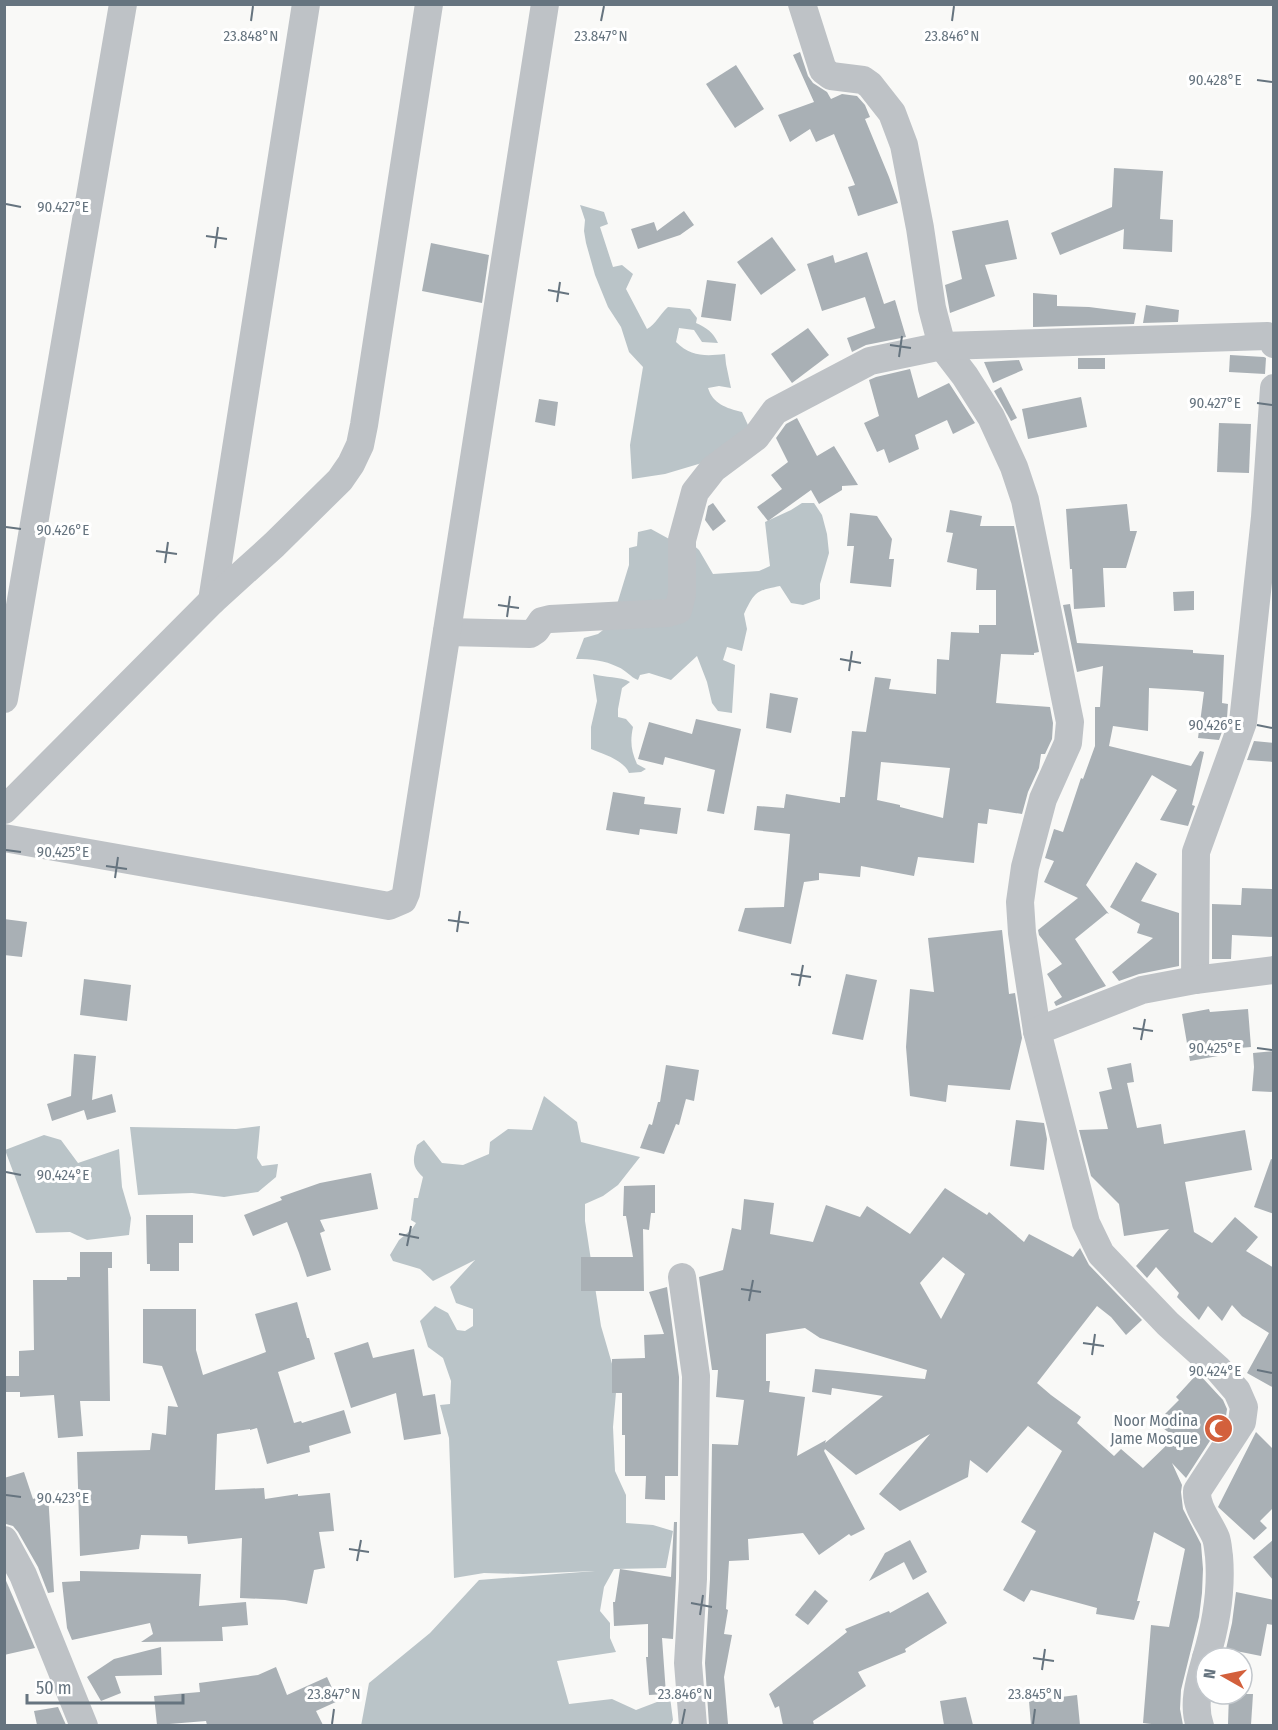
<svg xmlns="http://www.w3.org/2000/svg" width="1278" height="1730" viewBox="0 0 1278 1730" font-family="'Fira Sans Condensed',sans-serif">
  <rect width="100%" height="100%" fill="#f9f9f7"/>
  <g fill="#bac4c8">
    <path d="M580 205 604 212 608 224 600 227 613 267 622 265 633 274 626 289 647 329C656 324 660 314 668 307L690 309 697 318 696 323C707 328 713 332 718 343L702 342 694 330 679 328 676 342C691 357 706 356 725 354L726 364 731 388 719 386 708 388C713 404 726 408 742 412L753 436 722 457 665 474 632 479 630 445 643 367 629 352 621 327 608 307 595 275 586 243 584 231 585 220Z"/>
    <path d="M802 503H814L822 515 827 534 829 553 820 584V599L803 605 791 603 780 586C756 591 755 591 744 614L747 629 742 651 727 647 723 660 735 665 732 713 718 711 712 703 707 682 697 656 671 680 649 673 640 675 638 680C630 677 626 670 618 667 604 660 591 659 576 659L584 638 598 634 608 626 618 601 629 565V548L637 546 638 532 651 529 671 540 689 541 699 550 713 574 759 571 770 566 765 522 791 510Z"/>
    <path d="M593 674C605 678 620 676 630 682L622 688 618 709V717L626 719 633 727C630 741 631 751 637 764L646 769 641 772 629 773C624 760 603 754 591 749V727L597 701Z"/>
    <path d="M544 1096 577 1122 581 1142 640 1157 618 1185 603 1196 585 1204V1221L601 1326 617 1381 613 1427 615 1471 626 1495V1523L653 1525 673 1531 666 1568 614 1569 604 1587 600 1611 610 1623V1638L616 1652 557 1661 569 1704 612 1699 636 1710 670 1697 673 1720 670 1726H361L369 1683 430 1633 479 1580 595 1571 523 1574 484 1573 454 1578 449 1438 440 1405 450 1404 451 1381 443 1358 428 1347 420 1321 435 1306 448 1313 457 1330 465 1331 473 1326V1309L456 1303 450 1287 475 1260 433 1281 420 1269 393 1261 390 1255 399 1240 412 1229 416 1223 411 1220 414 1198H418L423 1177C411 1166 413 1159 417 1145L424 1140 442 1163 463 1165 489 1154 490 1142 508 1129 532 1130Z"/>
    <path d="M260 1126 257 1158 262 1166 278 1164 276 1177 258 1192 224 1197 192 1193 138 1195 130 1127 236 1129Z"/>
    <path d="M44 1135 61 1140 78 1163 119 1149 122 1187 131 1218 129 1235 87 1240 70 1232 36 1233 5 1150Z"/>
  </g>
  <g fill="#a9b0b5" fill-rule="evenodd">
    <path d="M800 52 808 76 813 83 827 92 831 99 842 94 857 96 865 105 870 117 865 119 889 177 898 203 858 216 848 187 855 185 834 134 816 142 810 129 790 142 778 115 814 102 793 55Z"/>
    <path d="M736 65 764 109 735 128 706 84Z"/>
    <path d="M1114 168 1163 171 1160 219 1173 220 1172 252 1123 249 1124 229 1060 255 1051 233 1112 207Z"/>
    <path d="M684 211 694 225 680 235 638 249 631 229 654 222 657 231Z"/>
    <path d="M1008 220 1017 259 985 265 995 296 950 313 945 285 962 279 952 231Z"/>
    <path d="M772 237 796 270 761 295 737 262Z"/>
    <path d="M431 243 489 255 482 303 422 291Z"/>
    <path d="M867 252 884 304 895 300 906 337 866 345 852 352 847 338 875 328 865 297 822 311 807 264 833 255 835 263Z"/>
    <path d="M707 280 736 284 731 321 701 317Z"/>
    <path d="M1033 293 1057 295V306L1089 307 1136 313 1134 324 1033 327Z"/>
    <path d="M1146 305 1179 310 1178 322 1143 323Z"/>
    <path d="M808 328 829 355 792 383 771 354Z"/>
    <path d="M1230 355 1264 357 1266 358 1265 374 1229 372Z"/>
    <rect x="1078" y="358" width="27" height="11"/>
    <path d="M1019 360 1023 370 993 383 984 362Z"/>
    <path d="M910 369 918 398 949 383 975 423 953 434 947 420 915 435 919 449 889 463 884 449 877 452 864 423 879 416 869 380 876 377Z"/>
    <path d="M1001 387 1017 418 1011 421 994 391Z"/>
    <path d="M1081 397 1087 427 1028 439 1022 409Z"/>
    <path d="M539 399 558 402 555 426 535 422Z"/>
    <path d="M797 418 817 456 834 446 858 485 842 486V490L819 504 811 490 768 521 757 507 782 489 771 475 788 462 776 438 786 424Z"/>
    <path d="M1219 423 1251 424 1249 473 1217 472Z"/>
    <path d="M713 503 726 521 713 531 705 520 708 506Z"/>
    <path d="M1127 504 1130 531H1137L1126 568H1103L1105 607 1074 609 1072 569H1070L1066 509Z"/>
    <path d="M950 510 982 516 980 526H1014L1039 652 1034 653V655L1001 654 996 703 1050 707 1053 723 1052 739 1045 754H1041L1039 768 1028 792 1022 814 989 809 987 824 978 823 974 863 918 857 914 876 861 866 860 877 819 873V880L804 882 791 944 738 931 745 908 784 907 790 834 754 830 757 806 784 808 786 794 840 803V797H845L852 731 866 732 875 677 891 679 889 689 936 694 937 659 949 660 951 632 979 633V625H996V590H976L977 569 947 562 953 533 946 532ZM881 762 950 768 943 818 900 807V805L877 800Z"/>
    <path d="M850 513 877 516 892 539 889 559H894L891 587 850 583 854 546H847Z"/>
    <path d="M1194 591V610L1174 611 1173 592Z"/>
    <path d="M1070 604 1077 643 1193 650V653L1224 655 1222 703 1228 704 1227 718 1219 740 1198 738 1204 692 1198 691 1149 688 1148 731 1113 726 1109 746 1191 766 1200 751 1204 752 1192 805 1195 806 1188 826 1160 820 1177 790 1152 775 1086 885 1109 914 1107 913 1075 939 1106 986 1056 1006 1054 1002 1062 997 1047 974 1062 964 1039 935 1038 930 1078 898 1044 882 1054 861 1045 858 1054 829 1063 832 1081 778 1083 779 1095 746V707H1100L1103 666 1077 672 1063 605Z"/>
    <path d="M770 693 798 698 791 733 766 728Z"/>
    <path d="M696 719 741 729 724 814 707 811 715 770 665 757 663 765 638 759 649 722 692 734Z"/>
    <path d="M1254 741 1274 743V762L1247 760Z"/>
    <path d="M613 792 645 797 644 804 681 808 677 834 640 829 639 835 606 830Z"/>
    <path d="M1136 862 1157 874 1141 901 1179 913V966L1139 974 1119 981 1112 972 1153 938 1137 933 1140 924 1110 907Z"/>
    <path d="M1242 888 1274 889V937L1232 935 1231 959H1212V904L1241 905Z"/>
    <path d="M4 919 27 922 22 957 4 955Z"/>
    <path d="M1002 930 1009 994 1015 993 1022 1038 1010 1090 948 1085 946 1102 910 1096 906 1047 910 989 934 992 928 938Z"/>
    <path d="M846 974 877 980 863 1040 832 1034Z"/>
    <path d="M84 979 131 985 127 1021 80 1015Z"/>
    <path d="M1209 1009 1210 1012 1248 1009 1251 1047 1216 1050 1218 1056 1190 1061 1182 1014Z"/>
    <path d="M1274 1051V1092L1252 1091 1254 1067 1253 1053Z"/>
    <path d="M74 1054 96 1056 92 1100 112 1094 116 1112 87 1120 84 1110 52 1121 47 1104 71 1096Z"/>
    <path d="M1131 1063 1134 1082 1127 1083 1137 1128 1161 1124 1164 1144 1245 1130 1252 1170 1185 1182 1194 1232 1212 1243 1235 1217 1258 1237 1246 1251 1274 1268V1388L1247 1373 1269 1333 1242 1316 1232 1305 1222 1321 1208 1306 1199 1320 1177 1297 1179 1293 1156 1267 1147 1278 1136 1266 1169 1229 1124 1236 1119 1204 1091 1176 1079 1130 1108 1129 1099 1092 1112 1089 1107 1068Z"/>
    <path d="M666 1065 699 1070 694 1101 686 1099 679 1125 676 1124 664 1154 640 1148 649 1124 652 1125 658 1102H660Z"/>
    <path d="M1016 1120 1044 1123 1047 1139 1044 1170 1010 1166Z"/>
    <path d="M1271 1159 1274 1160V1214L1254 1207Z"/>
    <path d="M371 1173 378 1209 320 1220 325 1231 320 1233 331 1270 307 1277 299 1253 287 1222 253 1236 244 1215 282 1200 280 1197 320 1183Z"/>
    <path d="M655 1185V1213H651L649 1230 643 1229 644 1291H581V1257H633L626 1216H623L624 1186Z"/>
    <path d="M945 1188 987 1215 989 1212 1024 1242 1029 1234 1073 1257 1080 1248 1089 1265 1142 1320 1126 1335 1111 1317 1097 1306 1037 1383 1051 1395 1081 1417 1077 1423 1114 1456 1121 1449 1143 1468 1175 1437 1156 1423 1179 1400 1176 1397 1198 1373 1223 1400 1227 1409 1226 1416 1186 1478 1172 1463 1182 1485 1181 1492 1183 1509 1201 1544 1203 1569 1202 1593 1199 1617 1181 1690 1180 1709 1183 1725H1160L1143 1723 1151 1625 1169 1627 1185 1549 1154 1532 1137 1601H1140L1134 1620 1096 1614 1097 1608 1031 1590 1024 1602 1003 1590 1036 1531 1021 1522 1062 1451 1028 1426 987 1473 970 1460 968 1477 900 1511 879 1494 930 1434 856 1475 825 1449 824 1451 865 1529 851 1536 849 1534 819 1555 803 1533 748 1539 749 1560 729 1561 726 1609 728 1610 724 1634 732 1635 724 1677 728 1724 709 1725 705 1663 710 1579 712 1444 738 1445 744 1400 716 1397 718 1370H712L699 1277 723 1270 732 1228 741 1230 744 1199 774 1203 770 1234 813 1242 826 1205 860 1217 867 1206 910 1234ZM943 1257 965 1274 941 1319 920 1283ZM805 1328 820 1338 927 1370 925 1379 815 1369 812 1392 831 1395 832 1388 883 1396 825 1443 826 1440 797 1456 805 1397 769 1392 770 1381H766V1334Z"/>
    <path d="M146 1215H193V1243H179V1271H150V1264H147Z"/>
    <path d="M80 1252H112V1268H108L110 1401H80L83 1436 58 1438 54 1395 20 1397V1392H4V1376H19V1351L34 1350 33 1280H67V1277H80Z"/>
    <path d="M667 1287 679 1377 678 1476H665V1500L645 1499 646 1476H625V1435H622V1393H612V1359L645 1358 644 1335 664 1334 649 1292Z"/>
    <path d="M297 1302 307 1338H309L315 1359 278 1372 294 1423 301 1421 302 1423 344 1410 351 1433 309 1446 310 1452 267 1464 257 1428 250 1430V1429L217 1434 215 1490 264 1488 265 1499 298 1494V1496L330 1493 334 1531 319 1532 325 1568 314 1570 307 1604 285 1600 240 1598 242 1538 188 1544 187 1536 141 1535 139 1549 80 1556 77 1452 150 1450 152 1433 166 1435 168 1406 178 1407 162 1366 143 1363V1309H196V1350L203 1375 266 1352 255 1314Z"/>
    <path d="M368 1342 373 1358 414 1349 423 1396 435 1394 441 1434 404 1440 396 1393 351 1408 334 1353Z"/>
    <path d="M1256 1432 1274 1450V1507L1260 1521 1267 1528 1254 1540 1218 1507Z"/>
    <path d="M24 1472 33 1499 48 1493 54 1592 48 1593 38 1567 18 1532 13 1526 6 1524 4 1520V1478Z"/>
    <path d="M674 1522H677L676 1578 673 1639 662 1638 666 1694 649 1695 646 1657H648V1624L614 1626 613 1602H615L620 1569 671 1577Z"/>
    <path d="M1274 1539V1581L1253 1557Z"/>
    <path d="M910 1540 927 1572 913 1580 904 1562 869 1581 885 1553Z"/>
    <path d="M80 1571 201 1574 199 1606 246 1602 248 1625 222 1627 223 1641 141 1642 153 1634 150 1623 72 1640 67 1628 62 1582 80 1581Z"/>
    <path d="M4 1576 35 1648 4 1655Z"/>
    <path d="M815 1590 828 1601 808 1625 795 1615Z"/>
    <path d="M928 1592 947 1623 905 1649 906 1652 858 1672 866 1686 813 1721 814 1725H783L779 1706 775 1708 769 1694 847 1632 845 1629 889 1611 890 1613Z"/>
    <path d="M1236 1592 1274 1600V1625L1267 1624 1261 1656 1226 1649 1232 1623Z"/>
    <path d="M161 1647 162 1675 115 1676 121 1693 101 1701 87 1677 114 1659Z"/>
    <path d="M276 1667 287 1695 327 1677 338 1701 316 1711 323 1725H207L206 1721 157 1725 154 1696 200 1692 199 1683 258 1675Z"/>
    <path d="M1229 1694H1253L1251 1725 1228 1724Z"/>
    <path d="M1077 1695 1080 1725H1031L1029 1701Z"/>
    <path d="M966 1697 973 1725H944L940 1701Z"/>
    <path d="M58 1707 66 1725H37L34 1711Z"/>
  </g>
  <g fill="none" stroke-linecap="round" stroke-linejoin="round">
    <g stroke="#bec2c6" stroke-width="28">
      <path d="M802 4 823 70 831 76 863 80 870 85 892 113 904 145 920 228 932 308 942 346 965 376 991 417 1014 467 1025 500 1070 722 1068 743 1043 799 1025 867 1020 902 1022 933 1037 1031 1086 1223 1101 1254 1168 1324 1218 1369 1237 1391 1244 1407 1242 1422 1197 1491C1196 1508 1210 1523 1216 1538 1218 1544 1218 1550 1219 1556 1222 1591 1216 1625 1206 1658"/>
      <path d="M212 601 306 4"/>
      <path d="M447 632 530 634 536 630 542 621 550 619 668 613 678 610 682 594V540L695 492 713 469 756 437 775 411 870 361 942 346 1268 336 1273 339 1274 344"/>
      <path d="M4 699 123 4"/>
      <path d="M4 810 212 601 274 545 340 480 351 464 360 445 364 425 429 4"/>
      <path d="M4 838 389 906 403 900 406 893 545 4"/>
      <path d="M1195 980 1196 852 1243 722 1265 517 1274 388"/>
      <path d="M1037 1031 1142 990 1195 980 1274 970"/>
      <path d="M682 1277 696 1376 693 1579 688 1663 693 1726"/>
      <path d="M4 1540 23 1575 84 1726"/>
      <path d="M1200 1726C1192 1704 1200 1679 1206 1658"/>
    </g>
  </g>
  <path fill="none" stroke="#66747f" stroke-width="2" d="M251 21 253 6M601 21 604 6M952 21 954 6M1257 80 1272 82M6 204 21 207M206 236 227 239M215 248 218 227M548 290 569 294M557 302 560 282M890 345 911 348M899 357 902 336M1257 403 1272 405M6 527 21 529M156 551 177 554M165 563 168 542M498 605 519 608M507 617 510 596M840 659 861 663M849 671 852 651M1257 725 1272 728M6 850 21 852M106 866 127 869M115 878 118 857M448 920 469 923M457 932 460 911M791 974 811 977M799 986 803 965M1133 1028 1153 1031M1141 1040 1145 1019M1257 1048 1272 1050M6 1172 21 1175M399 1234 419 1238M407 1246 411 1226M741 1289 761 1292M749 1301 753 1280M1083 1343 1104 1346M1092 1355 1095 1334M1257 1370 1272 1373M6 1495 21 1497M349 1549 369 1552M357 1561 361 1540M691 1603 712 1607M700 1615 703 1595M1033 1658 1054 1661M1042 1670 1045 1649M332 1724 334 1709M682 1724 685 1709M1033 1724 1035 1709"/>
  <defs>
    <symbol id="mosque-disc" viewBox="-11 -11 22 22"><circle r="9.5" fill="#d3603c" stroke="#fff"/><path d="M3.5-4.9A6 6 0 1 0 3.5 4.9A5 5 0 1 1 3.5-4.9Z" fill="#fff"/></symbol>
  </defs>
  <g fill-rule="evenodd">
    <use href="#mosque-disc" x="1202" y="1412" width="33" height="33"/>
  </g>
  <g text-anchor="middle" stroke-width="6" stroke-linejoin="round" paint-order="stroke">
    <g font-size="16" fill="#66747f" stroke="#fff" text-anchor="end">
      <text x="1198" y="1426">Noor Modina<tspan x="1198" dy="18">Jame Mosque</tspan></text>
    </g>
  </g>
  <g font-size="15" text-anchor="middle" fill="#66747f" stroke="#fff" stroke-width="6" stroke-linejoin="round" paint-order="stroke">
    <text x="251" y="41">23.848°N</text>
    <text x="601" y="41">23.847°N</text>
    <text x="952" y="41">23.846°N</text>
    <text x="1215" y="85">90.428°E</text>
    <text x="63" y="212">90.427°E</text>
    <text x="1215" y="408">90.427°E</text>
    <text x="63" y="535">90.426°E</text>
    <text x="1215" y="730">90.426°E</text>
    <text x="63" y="857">90.425°E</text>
    <text x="1215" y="1053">90.425°E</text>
    <text x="63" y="1180">90.424°E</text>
    <text x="1215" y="1376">90.424°E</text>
    <text x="63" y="1503">90.423°E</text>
    <text x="334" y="1699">23.847°N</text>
    <text x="685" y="1699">23.846°N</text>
    <text x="1035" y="1699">23.845°N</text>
  </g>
  <rect width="1278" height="1730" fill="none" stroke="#66747f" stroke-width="12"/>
  <g transform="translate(1224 1676) rotate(279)"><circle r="28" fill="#ffffff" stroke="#c2c7cc" stroke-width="1.5"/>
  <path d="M0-4.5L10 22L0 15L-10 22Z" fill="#d3603c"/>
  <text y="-9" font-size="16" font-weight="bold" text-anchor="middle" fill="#66747f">N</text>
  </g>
  <path d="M27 1694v9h156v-9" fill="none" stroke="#66747f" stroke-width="3"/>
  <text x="36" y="1694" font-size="18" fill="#66747f" stroke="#ffffff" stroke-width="4.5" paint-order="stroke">50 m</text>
</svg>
